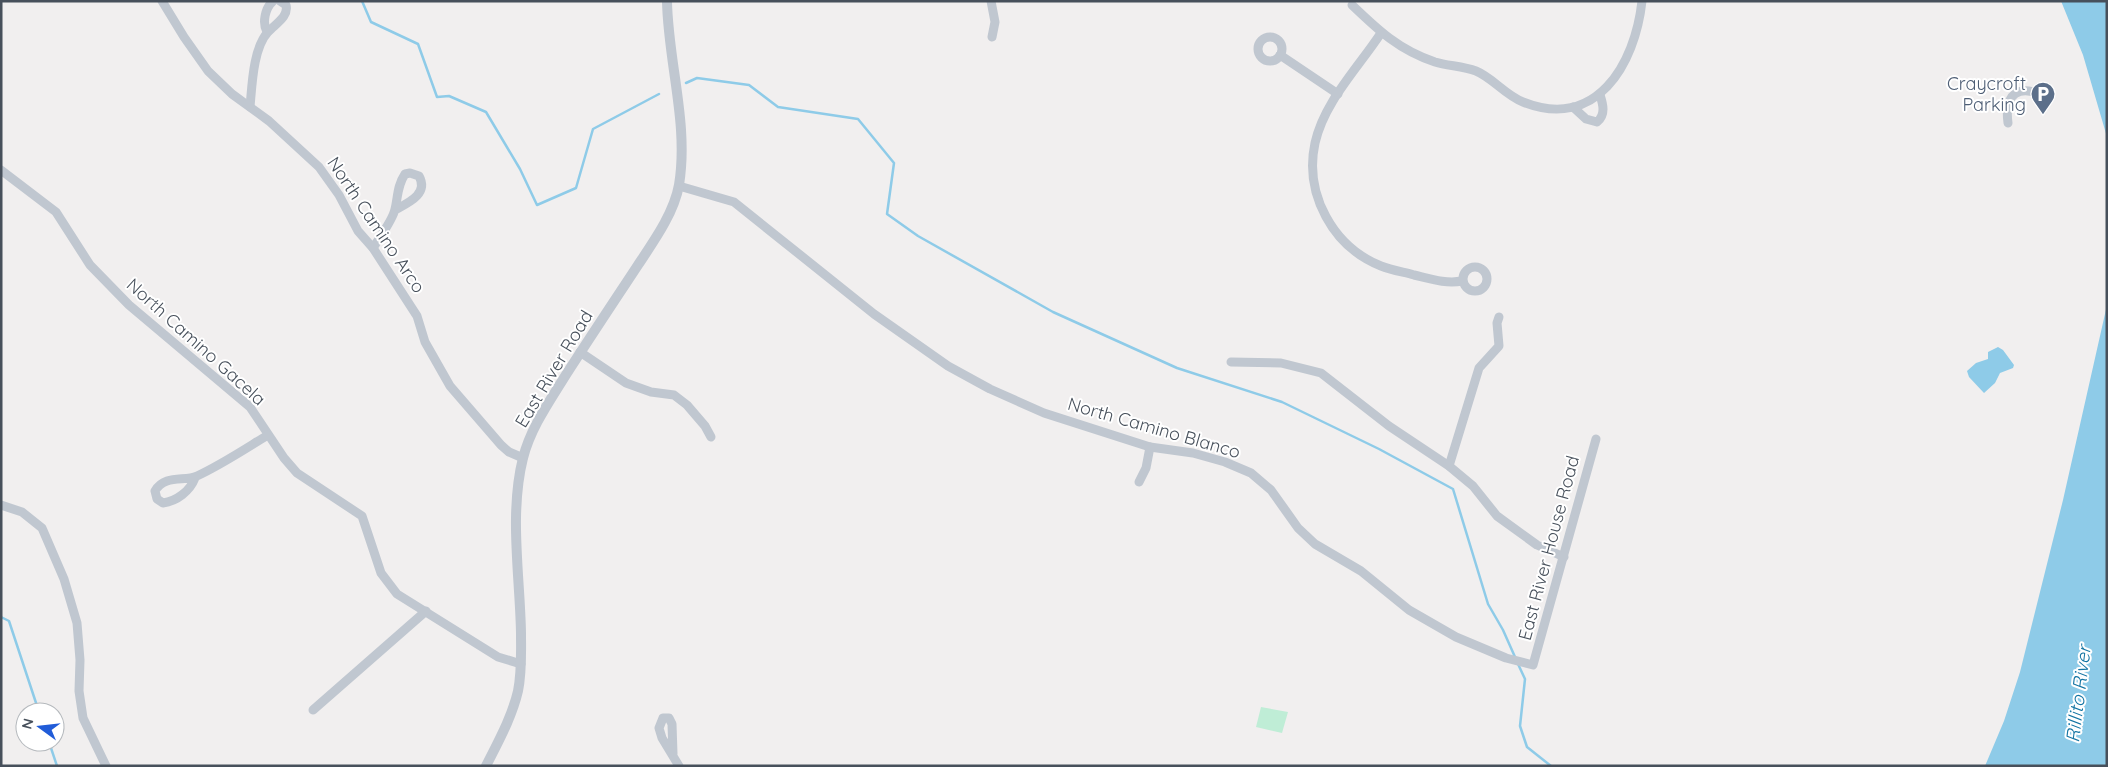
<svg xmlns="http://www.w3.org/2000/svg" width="2108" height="767" viewBox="0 0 2108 767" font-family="Quicksand,sans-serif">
  <rect width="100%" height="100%" fill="#f1efef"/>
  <path fill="#bfedd6" d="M1261 707 1288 712 1282 733 1256 727Z"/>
  <g fill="#8ecbe8">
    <path d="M2061 1H2107V137L2083 55Z"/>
    <path d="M2107 305V766H1985L2004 721 2020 672 2063 500Z"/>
    <path d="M1998 347 2003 350 2014 365 2013 368 2000 373 1995 383 1984 393 1969 377 1967 371 1976 363 1988 359V352Z"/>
  </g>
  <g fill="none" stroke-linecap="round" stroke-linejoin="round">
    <g stroke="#8ecbe8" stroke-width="2.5">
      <path d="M362 1 371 22 418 44 437 97 449 96 486 112 520 169 537 205 576 188 593 129 659 94"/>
      <path d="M686 83 697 78 749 85 778 107 858 119 894 163 887 214 918 236 1053 312 1177 368 1282 402 1379 449 1453 489 1488 604 1503 630 1515 657"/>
      <path d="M1 617 9 621 39 712"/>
      <path d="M1518 664 1525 679 1520 726 1527 747 1551 766"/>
      <path d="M49 742 57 766"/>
    </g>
    <g stroke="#c0c7d0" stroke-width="9">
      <path d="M162 1 184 37 208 71 232 94 269 121 319 167 339 195 358 231 373 248 417 316 425 342 450 386 501 445 509 452 523 458"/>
      <path d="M991 1 995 22 992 37"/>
      <path d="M1352 5C1378 30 1399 50 1435 62 1448 66 1463 66 1476 71 1493 78 1505 95 1523 102 1596 131 1635 65 1642 1"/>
      <path d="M267 32C262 23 265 8 273 1"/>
      <path d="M1381 33C1358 68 1324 102 1315 143 1304 194 1333 247 1381 266 1391 270 1403 272 1414 275 1431 279 1446 284 1462 281"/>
      <circle cx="1270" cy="49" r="12"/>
      <path d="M1280 55 1338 94"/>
      <path d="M250 107C252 86 253 48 268 32 275 24 289 17 286 5L280 1"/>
      <path d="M1573 107 1586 119 1597 122C1606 115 1603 104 1600 95"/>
      <path d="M2008 123C2004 93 2019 83 2046 97"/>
      <path d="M1 170 56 212 90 265 129 305 250 407 284 458 297 473 362 516 381 573 397 594 498 657 521 664"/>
      <path d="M679 186 734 202 874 314 948 366 990 389 1044 413 1150 447 1193 453 1225 462 1251 473 1271 490 1298 528 1315 544 1361 571 1409 610 1456 637 1506 658 1533 665 1596 439"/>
      <path d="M373 248C379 238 393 220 395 209 398 197 397 186 405 174L410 173 419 176C429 194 408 203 395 210"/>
      <circle cx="1475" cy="279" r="12"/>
      <path d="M580 352 626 383 651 392 674 395 687 405 705 426 711 437"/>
      <path d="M1231 362 1281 363 1321 373 1389 426 1449 466 1473 486 1497 516 1537 545 1564 557"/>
      <path d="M1449 466 1479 368 1499 346 1497 323 1499 317"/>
      <path d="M195 478C190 491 177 501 163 503L157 499 155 491C165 474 185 482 197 476 221 465 245 449 268 435"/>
      <path d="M1139 482 1146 468 1150 447"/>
      <path d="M1 505 22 512 42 528 64 579 77 623 80 660 79 691 83 718 106 766"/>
      <path d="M313 710 426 611"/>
      <path d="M673 754 672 724 669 718H663L659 728 662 738 679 766"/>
    </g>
    <path stroke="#c0c7d0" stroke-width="10" d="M486 766C498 742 512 717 518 691 522 672 521 653 521 633 520 576 509 514 523 458 530 430 547 405 562 381 587 342 613 303 638 265 654 241 674 213 679 185 689 124 668 62 667 1"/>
  </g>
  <defs>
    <symbol id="parking-pin" viewBox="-11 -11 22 30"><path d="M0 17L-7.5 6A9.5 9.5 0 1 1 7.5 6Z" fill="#5c6f8a" stroke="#fff"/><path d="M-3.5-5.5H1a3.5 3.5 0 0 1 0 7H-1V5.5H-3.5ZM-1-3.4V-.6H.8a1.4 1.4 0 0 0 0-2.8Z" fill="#fff"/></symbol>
  </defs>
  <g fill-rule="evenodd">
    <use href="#parking-pin" x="2029" y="80" width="28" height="38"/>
  </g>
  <g text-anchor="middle" stroke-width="4" stroke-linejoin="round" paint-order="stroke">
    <g font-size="18" fill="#4e5e75" stroke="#fff" text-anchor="end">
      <text x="2026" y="90">Craycroft<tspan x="2026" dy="21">Parking</tspan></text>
    </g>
    <g font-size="18" fill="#47505b" stroke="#fff">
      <text transform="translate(376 225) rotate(56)" y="6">North Camino Arco</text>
      <text transform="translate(196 342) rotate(42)" y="6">North Camino Gacela</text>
      <text transform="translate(554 369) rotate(-59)" y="6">East River Road</text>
      <text transform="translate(1154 428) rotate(16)" y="6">North Camino Blanco</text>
      <text transform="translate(1549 548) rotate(-75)" y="6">East River House Road</text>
    </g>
    <g font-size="19" font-style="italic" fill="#1374a3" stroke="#fff">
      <text transform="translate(2078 694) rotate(-83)" y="7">Rillito River</text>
    </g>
  </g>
  <rect width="2108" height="767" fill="none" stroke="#47505b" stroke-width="5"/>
  <g transform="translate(40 727) rotate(285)"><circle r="24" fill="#ffffff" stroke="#b5b9bd"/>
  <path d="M0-4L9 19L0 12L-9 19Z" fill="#215cd8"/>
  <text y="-8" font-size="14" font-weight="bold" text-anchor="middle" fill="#47505b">N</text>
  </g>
</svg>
